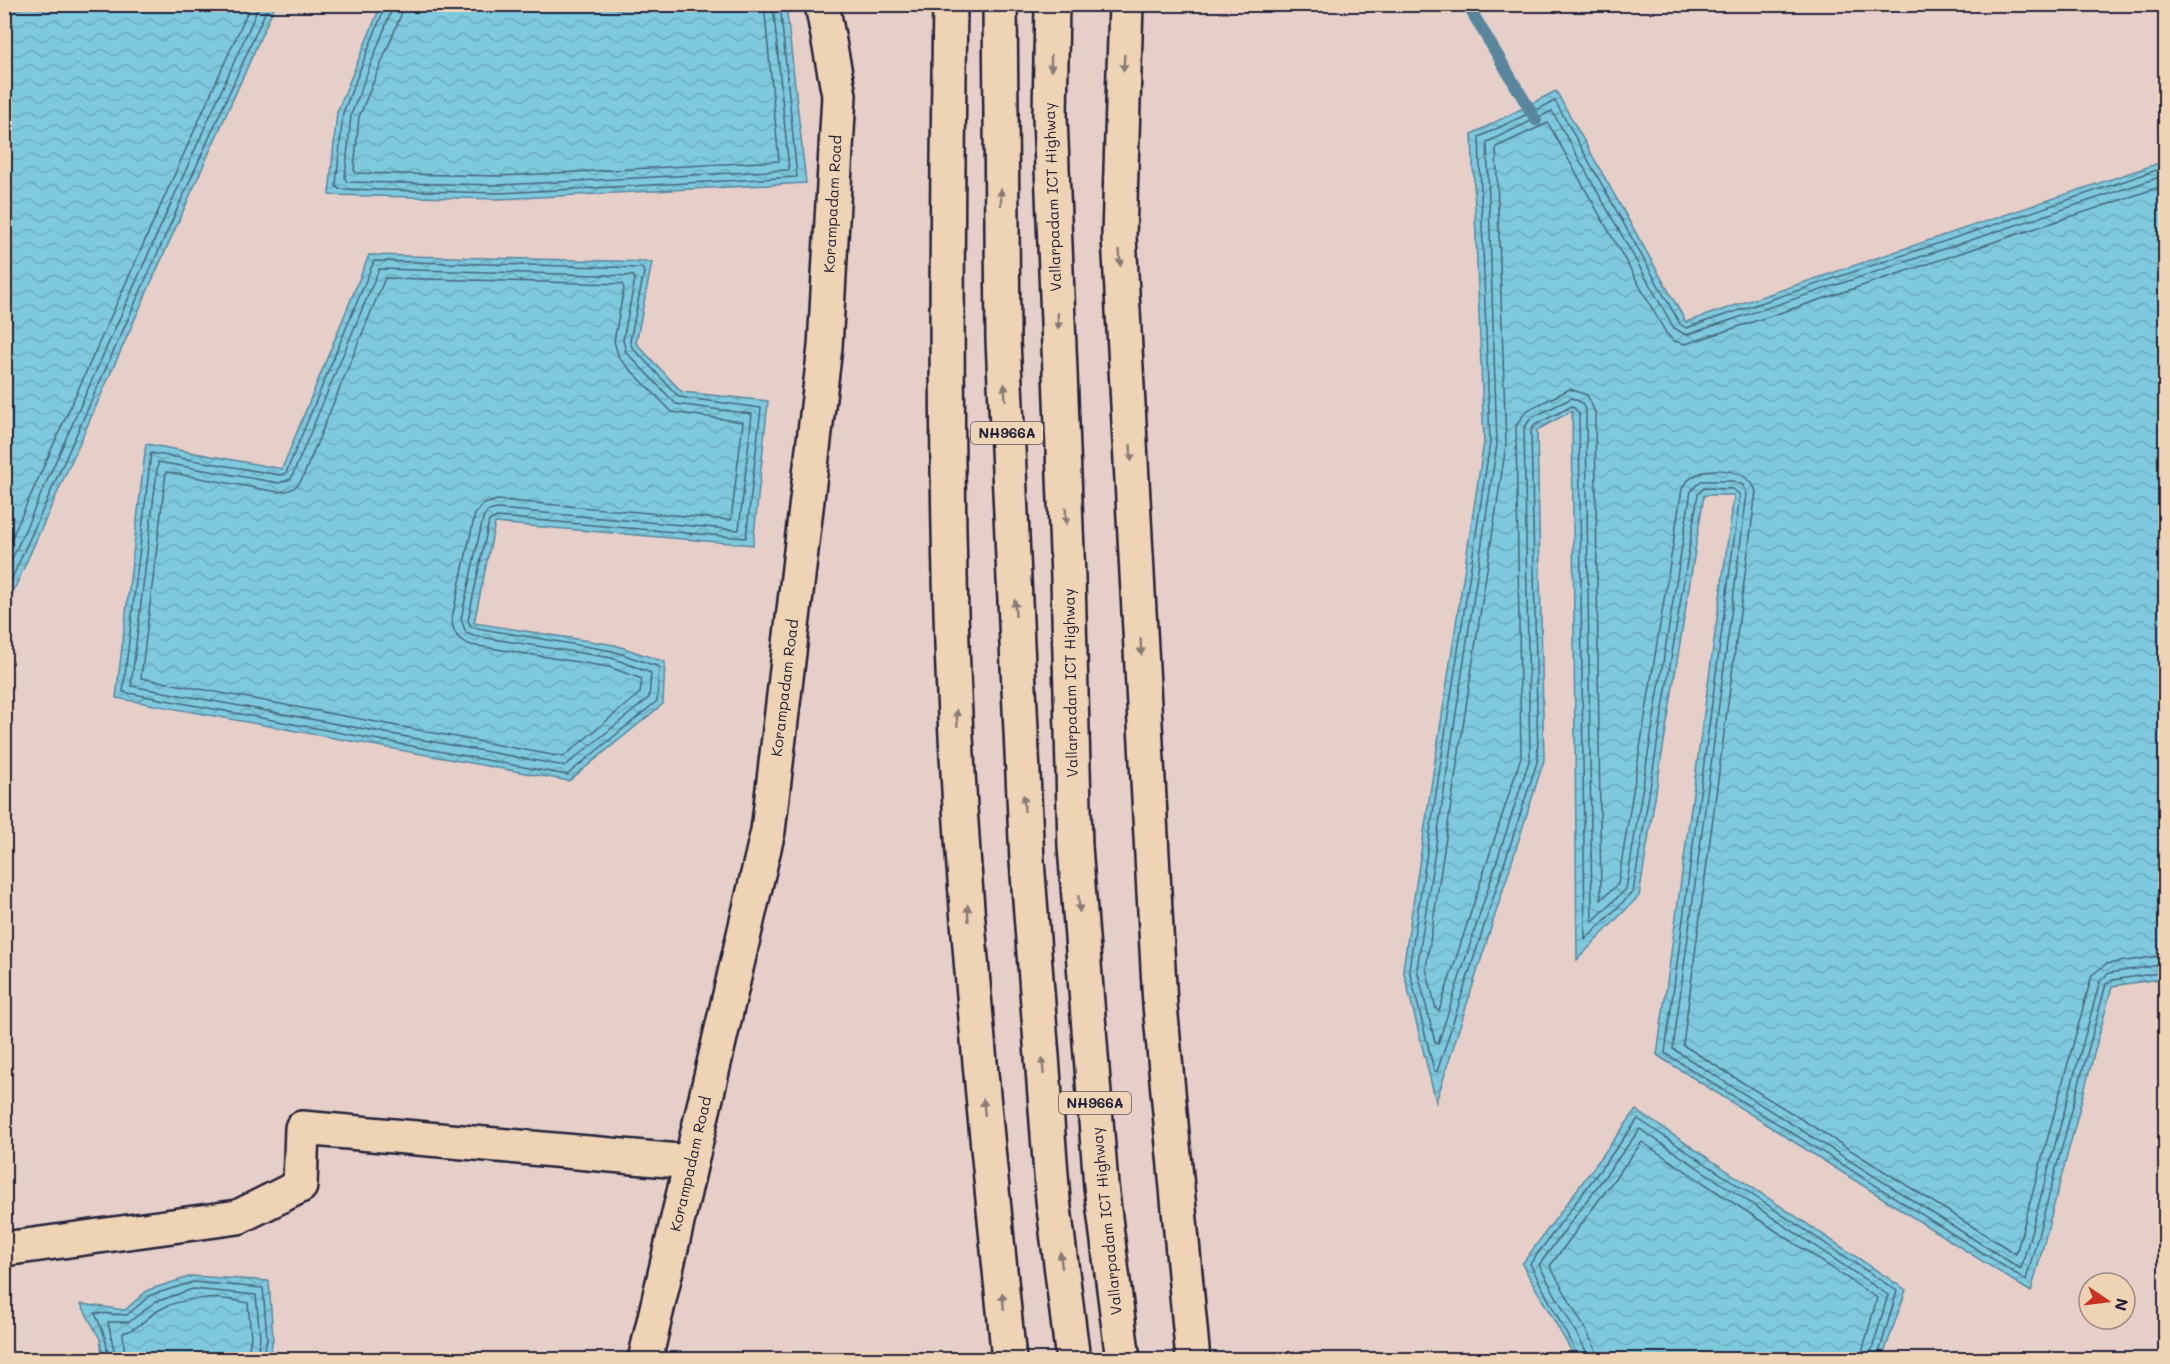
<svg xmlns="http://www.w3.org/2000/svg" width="2170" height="1364" viewBox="0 0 2170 1364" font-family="Mali,sans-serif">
  <defs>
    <pattern id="water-waves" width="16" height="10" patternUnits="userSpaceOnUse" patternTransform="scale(1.5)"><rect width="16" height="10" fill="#7ec9de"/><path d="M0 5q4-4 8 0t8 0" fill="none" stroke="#6dacbf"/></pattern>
  </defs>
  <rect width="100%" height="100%" fill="#e6cfc9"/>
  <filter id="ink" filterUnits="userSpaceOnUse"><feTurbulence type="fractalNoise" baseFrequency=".0167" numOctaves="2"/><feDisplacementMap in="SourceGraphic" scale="12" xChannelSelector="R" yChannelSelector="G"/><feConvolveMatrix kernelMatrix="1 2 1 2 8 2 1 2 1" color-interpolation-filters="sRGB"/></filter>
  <g filter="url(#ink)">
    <g fill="url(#water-waves)" stroke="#59869d" stroke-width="1.5">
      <path d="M5 4 275 5 5 610 4 5Z"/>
      <path d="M381 5H786L806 183 500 199 329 195 337 112Z"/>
      <path d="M1556 91 1686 322 2165 161V978L2112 986 2031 1292 1657 1055 1734 495H1704L1639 896 1577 960 1572 411 1537 430 1544 760 1436 1102 1403 969 1484 442 1472 134Z"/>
      <path d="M369 255 652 262 636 343 682 392 768 401 753 545 495 523 474 623 615 645 665 662 663 704 569 781 116 698 146 444 282 469Z"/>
      <path d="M1636 1110 1906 1290 1882 1359H1576L1522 1264Z"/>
      <path d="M192 1276 269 1281 273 1339 269 1359H103L100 1339 81 1304 125 1310 148 1290Z"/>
    </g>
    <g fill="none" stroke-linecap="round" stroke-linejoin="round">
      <g stroke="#47657c" stroke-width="1.5">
        <path d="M386 4 343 113 336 186 339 189 500 193 797 177 780 4"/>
        <path d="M394 4 351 115 345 178 347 182 500 185 789 170 773 4"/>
        <path d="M403 4 401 15 359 117 354 170 356 173 500 176 779 161 764 4"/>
        <path d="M2166 167 1686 328 1680 324 1555 101 1479 137 1490 443 1409 969 1434 1070 1437 1072 1538 759 1531 430 1535 425 1572 406 1579 413 1585 940 1633 892 1698 494 1704 488 1733 489 1740 495 1665 1053 2026 1280 2106 984 2112 980 2166 972"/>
        <path d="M2166 175 1686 335 1674 328 1552 111 1487 142 1497 444 1417 969 1435 1042 1438 1044 1530 758 1524 428 1531 418 1572 398 1582 403 1586 412 1592 922 1626 889 1691 491 1701 481H1733L1743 485 1747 494 1673 1049 2021 1269 2100 981 2109 973 2166 964"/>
        <path d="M2166 185 1686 344 1674 341 1666 333 1548 123 1496 147 1506 445 1426 968 1436 1009 1439 1011 1521 757 1516 426 1526 411 1570 389 1587 395 1595 412 1601 900 1618 884 1682 489C1693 463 1747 464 1756 491L1683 1045 2016 1254 2092 975 2106 964 2166 955"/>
        <path d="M374 261 642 268 644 272 630 341 632 347 679 397 761 408 746 538 497 517 489 521 468 620 471 627 613 651 659 667 657 701 567 775 123 692 151 453 280 475 286 473Z"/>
        <path d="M379 269 633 276 635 279 623 340 626 352 676 404 752 414 739 530 497 509 488 511 483 518 461 619 466 633 474 636 612 658 651 673 649 698 565 766 131 686 158 462 279 483 291 479Z"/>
        <path d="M385 278 622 284 624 288 614 341 619 358 672 412 743 422 731 520 497 500 484 504 475 514 452 618C452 632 458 641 471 645L609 667 642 679 640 693 563 757 141 678 166 472 278 492C290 492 298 487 303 477Z"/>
        <path d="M4 555 251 4"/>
        <path d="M4 577 260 4"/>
        <path d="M4 596 269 4"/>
        <path d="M109 1360 105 1337 95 1313 127 1315 151 1295 193 1282 263 1288 267 1338 263 1360"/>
        <path d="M116 1360 108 1322H129L155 1302 193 1289 256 1295 260 1338 256 1360"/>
        <path d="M125 1360 123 1333C139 1329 145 1318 159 1310 183 1296 221 1296 248 1303L251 1337 247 1360"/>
        <path d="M1580 1360 1530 1264 1638 1119 1897 1291 1877 1360"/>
        <path d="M1588 1360 1586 1351 1539 1265 1640 1129 1888 1295 1869 1360"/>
        <path d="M1597 1360 1595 1347 1550 1266 1642 1142 1877 1298 1860 1360"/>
      </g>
      <path stroke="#59869d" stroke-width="12" d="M1467 4 1536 120"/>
      <defs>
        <g id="minor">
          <path d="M950 4C947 207 945 409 951 612 958 862 984 1111 1009 1360"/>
          <path d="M1126 4 1119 236 1160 1005 1193 1360"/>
          <path d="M4 1249 238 1217 300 1186 302 1128 691 1162"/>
          <path d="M645 1360 768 831 825 347 839 95 822 4"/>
        </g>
        <g id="highway">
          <path d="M1000 4 1003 340 1027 861 1053 1200 1073 1360"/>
          <path d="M1052 4 1050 116 1068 578 1075 846 1101 1186 1123 1360"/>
        </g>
      </defs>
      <use href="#minor" stroke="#22223b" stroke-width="38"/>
      <use href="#highway" stroke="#22223b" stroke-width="38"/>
      <use href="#minor" stroke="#efd3b5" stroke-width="33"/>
      <use href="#highway" stroke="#efd3b5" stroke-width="33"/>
    </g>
    <defs><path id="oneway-solid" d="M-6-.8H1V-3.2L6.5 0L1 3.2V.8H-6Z" transform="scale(1.5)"/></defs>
    <g fill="#887a78">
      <use href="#oneway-solid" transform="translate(1051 63) rotate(91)"/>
      <use href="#oneway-solid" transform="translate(1124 63) rotate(92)"/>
      <use href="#oneway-solid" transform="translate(1001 197) rotate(-90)"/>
      <use href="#oneway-solid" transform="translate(1120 258) rotate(87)"/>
      <use href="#oneway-solid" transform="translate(1058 321) rotate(88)"/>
      <use href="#oneway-solid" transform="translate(1005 392) rotate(-93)"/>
      <use href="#oneway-solid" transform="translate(1131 453) rotate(87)"/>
      <use href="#oneway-solid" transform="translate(1066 516) rotate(88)"/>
      <use href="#oneway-solid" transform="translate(1015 608) rotate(-93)"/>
      <use href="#oneway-solid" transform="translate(1141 647) rotate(87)"/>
      <use href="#oneway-solid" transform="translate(957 718) rotate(-93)"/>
      <use href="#oneway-solid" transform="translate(1024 803) rotate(-93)"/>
      <use href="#oneway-solid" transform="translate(1079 904) rotate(86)"/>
      <use href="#oneway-solid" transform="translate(968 913) rotate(-93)"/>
      <use href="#oneway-solid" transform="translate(1043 1066) rotate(-94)"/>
      <use href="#oneway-solid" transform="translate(984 1107) rotate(-96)"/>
      <use href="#oneway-solid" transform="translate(1061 1260) rotate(-97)"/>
      <use href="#oneway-solid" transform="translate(1003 1301) rotate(-96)"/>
    </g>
  </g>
  <g text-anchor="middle" stroke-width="6" stroke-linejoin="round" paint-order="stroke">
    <g fill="#efd3b5" stroke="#605760" stroke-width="1.5">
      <rect x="971" y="422" width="72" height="22" rx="4.5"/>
      <rect x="1059" y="1092" width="72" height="22" rx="4.5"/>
    </g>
    <g font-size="14" font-weight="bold" fill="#22223b">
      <text x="1007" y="438">NH966A</text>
      <text x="1095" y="1108">NH966A</text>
    </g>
    <g font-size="15" fill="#22223b" stroke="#efd3b5">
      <text transform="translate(1053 197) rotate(-92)" y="5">Vallarpadam ICT Highway</text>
      <text transform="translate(833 204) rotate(-87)" y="5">Korampadam Road</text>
      <text transform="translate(1071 683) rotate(-91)" y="5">Vallarpadam ICT Highway</text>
      <text transform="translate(785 688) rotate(-83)" y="5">Korampadam Road</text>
      <text transform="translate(691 1164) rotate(-77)" y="5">Korampadam Road</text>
      <text transform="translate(1107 1221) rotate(-96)" y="5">Vallarpadam ICT Highway</text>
    </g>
  </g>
  <rect width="2170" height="1364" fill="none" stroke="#efd3b5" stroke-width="24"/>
  <rect x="12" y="12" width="2146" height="1340" fill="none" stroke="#22223b" stroke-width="2" filter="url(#ink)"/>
  <g transform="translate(2107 1301) rotate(104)"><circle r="28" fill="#efd3b5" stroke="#9d8c84" stroke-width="1.5"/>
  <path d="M0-4.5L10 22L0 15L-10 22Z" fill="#c8321e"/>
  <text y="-9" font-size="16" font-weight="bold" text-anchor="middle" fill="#22223b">N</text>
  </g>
</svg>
